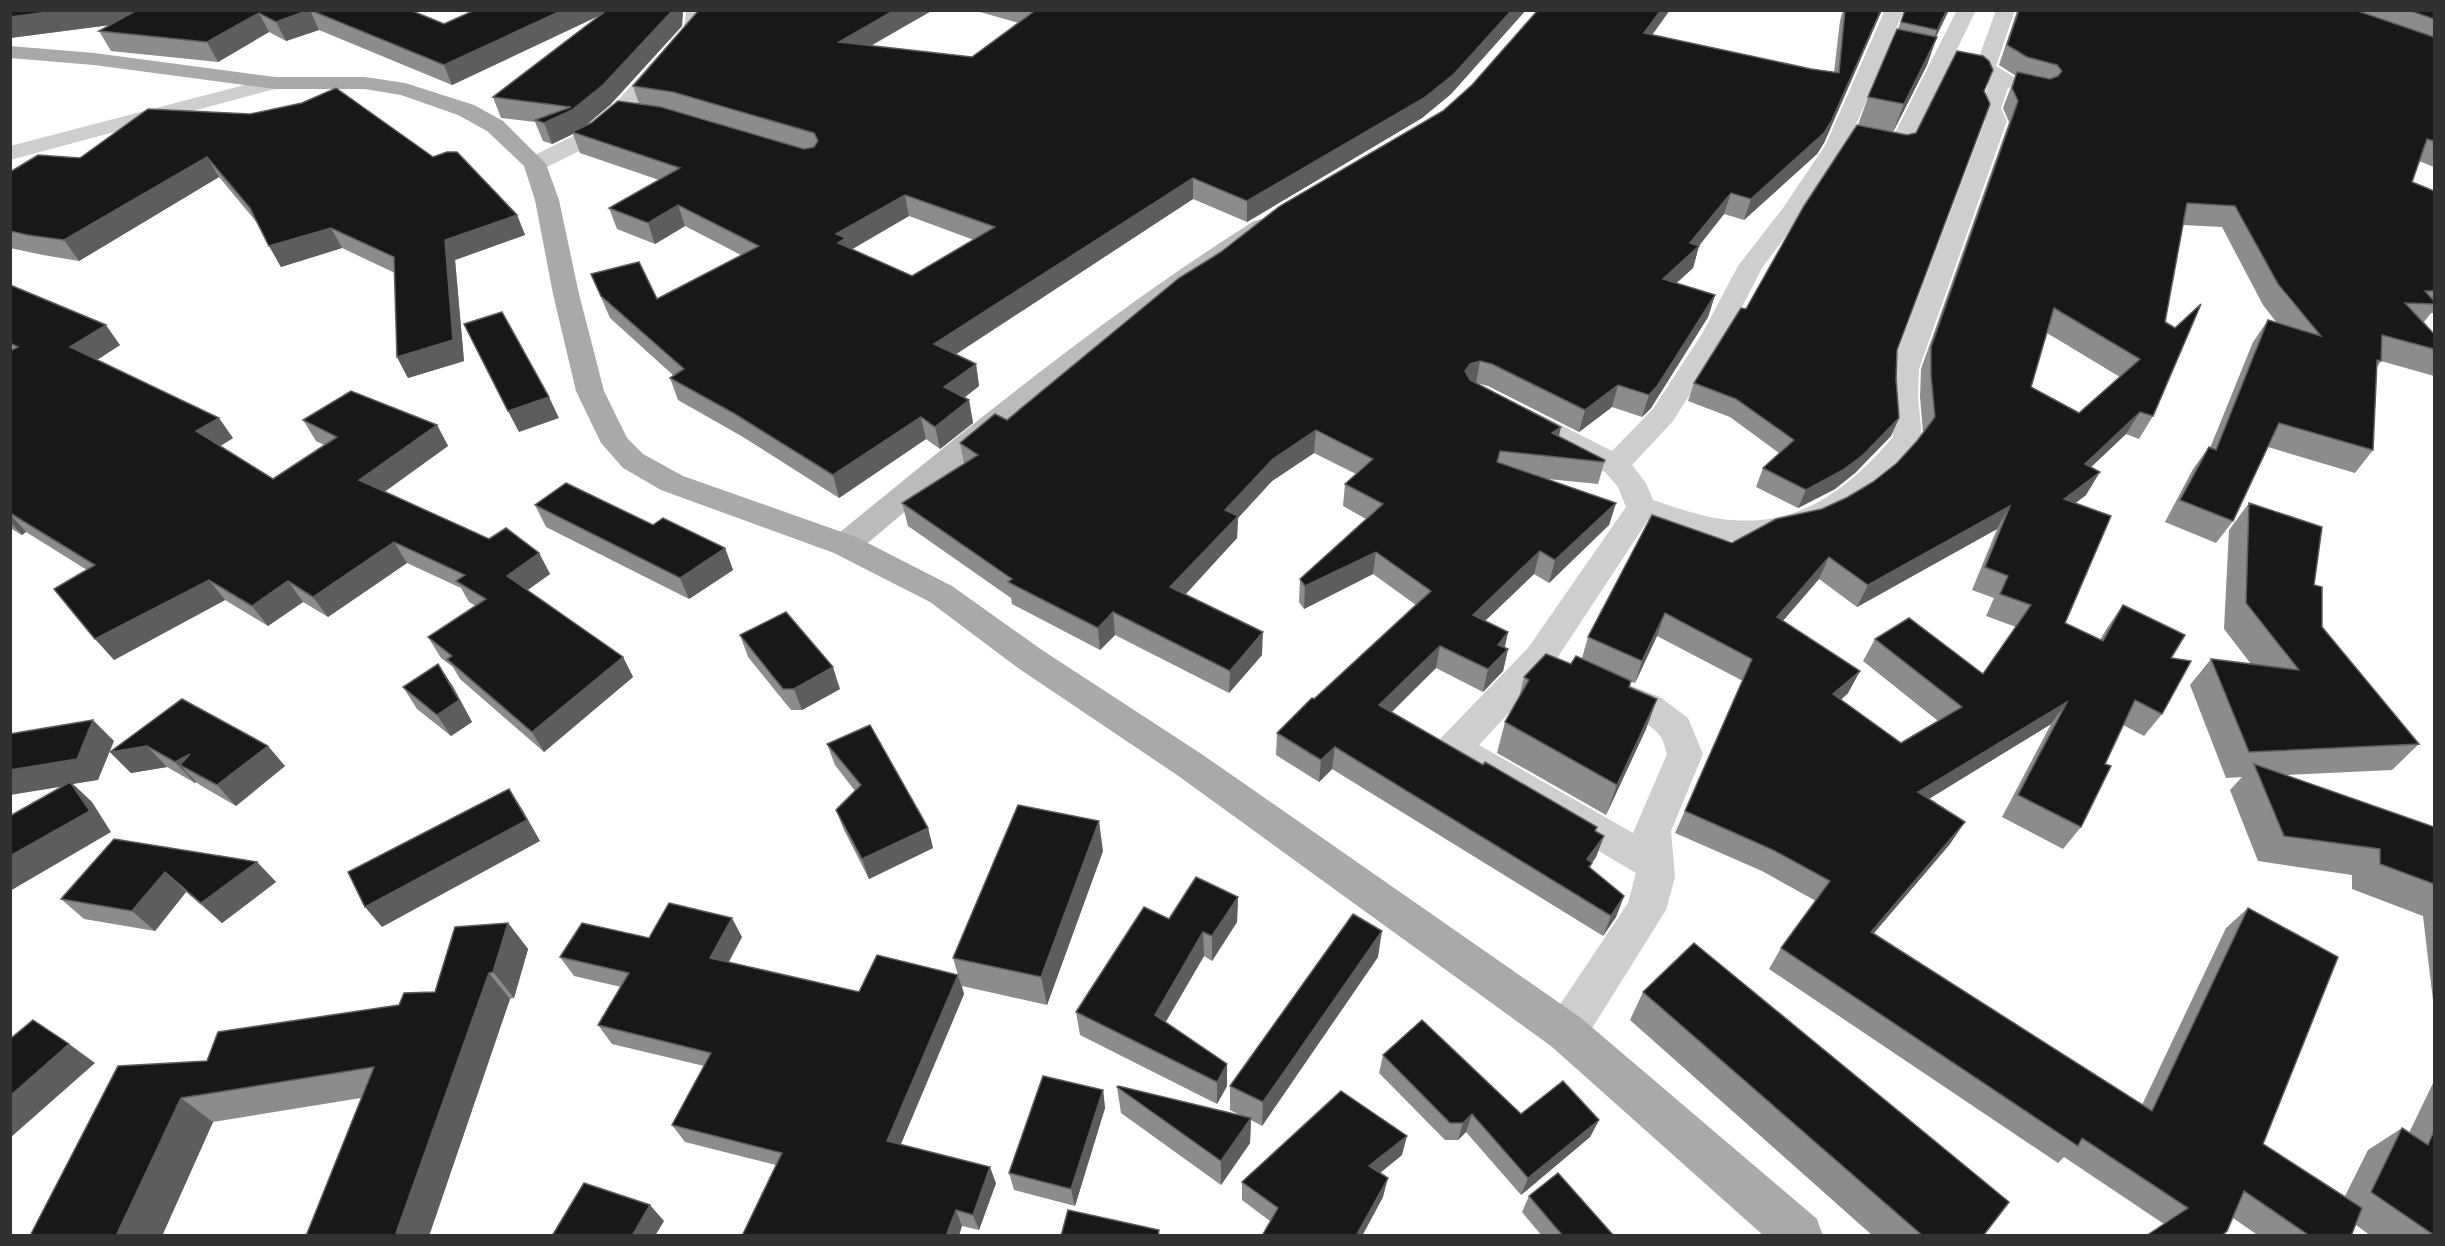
<svg xmlns="http://www.w3.org/2000/svg" width="2445" height="1246" viewBox="0 0 2445 1246" font-family="Figtree,sans-serif">
  <rect width="100%" height="100%" fill="#fff"/>
  <g fill="none" stroke-linecap="round" stroke-linejoin="round">
    <g fill="#cecece" fill-rule="evenodd">
      <path d="M685 10H704L706 14 703 28 628 117 597 142 543 169 535 171 527 169 524 164 527 159 581 132 612 107 684 27 686 14Z"/>
      <path d="M1885 10H1904L1848 144 1800 217 1762 268 1728 334 1673 421 1632 465 1646 483 1653 500C1674 507 1694 514 1715 518 1794 531 1845 493 1893 437L1890 397 1891 369 1985 121 1979 108 1988 86 1984 76 1975 68 1996 10H2015L1996 66 2016 78 2019 82 2016 86 2008 88 2001 108 2007 121 1919 369 1918 397 1922 438C1879 505 1805 549 1724 540 1698 538 1673 528 1648 520L1552 666 1479 745 1633 833 1667 754C1665 749 1664 741 1660 736 1644 714 1607 714 1595 691L1600 682 1612 678 1660 697 1688 718 1703 754 1671 831 1675 877 1666 910 1581 1046 1566 1052 1551 1046 1545 1032 1551 1018 1628 903 1636 873 1441 758 1436 748 1441 738 1528 648 1626 507 1618 487 1605 472 1509 421 1505 415 1509 409 1519 406 1529 409 1612 451 1653 409 1702 334 1738 266 1783 208 1826 144Z"/>
      <path d="M1957 10H1976L1909 148 1901 150 1857 141 1854 136 1857 131 1865 129 1894 135Z"/>
      <path d="M275 77 282 79 285 83 282 87 10 160V146Z"/>
    </g>
    <path fill="#bbb" fill-rule="evenodd" d="M1262 219 1270 221 1274 226 1270 231C1123 327 990 439 856 553L845 556 834 553 829 545 834 537C970 426 1105 315 1254 221Z"/>
    <path fill="#a9a9a9" fill-rule="evenodd" d="M10 46 94 53 275 77H365L405 83 474 105 503 121 546 164 559 200 579 294 604 391 627 438 643 454 683 476 856 537 952 586 1042 650 1203 755 1581 1018 1817 1219 1823 1236H1764L1551 1046 1177 775 1018 668 930 602 834 553 661 490 623 468 601 443 576 391 553 294 535 200 524 166 487 131 458 115 401 95 365 89H275L94 65 10 58Z"/>
  </g>
  <g fill="#8c8c8c" fill-rule="evenodd">
    <path d="M10 10H410L444 24 683 10 682 26 610 105 584 127 639 104 633 86 933 10 871 46 972 57 1019 23 973 10H1526L1451 94 1422 118 1247 222 1193 199 956 354 976 364 979 386 964 398 969 400 973 423 940 449 926 439 839 498 743 437 678 400 670 378 674 376 610 318 591 274 657 299 741 255 685 226 655 244 617 229 609 208 659 180 580 153 573 134 552 144 543 141 535 122 501 118 493 97 601 15 452 85 319 30 286 41 269 32 218 62 111 51 99 31 110 25 10 38ZM676 111 680 112 777 141ZM909 216 974 240 912 276 852 249Z"/>
    <path d="M1843 10H1882L1824 143 1817 154 1744 220 1724 214 1699 246 1693 268 1676 283 1715 295 1708 317 1651 408 1642 417 1612 407 1579 432 1488 386 1476 383 1559 437 1605 460 1598 484 1548 479 1616 503 1609 525 1549 583 1534 574 1485 621 1508 632 1505 648 1508 649 1503 671 1483 692 1436 668 1392 712 1604 836 1596 857 1591 864 1590 868 1624 896 1616 917 1603 936 1332 769 1319 782 1276 755 1277 733 1416 605 1373 574 1304 609 1299 602 1300 579 1366 519 1343 506 1345 484 1356 474 1314 453 1272 481 1238 518 1237 538 1185 595 1262 655 1229 693 1115 635 1100 650 1012 604 1011 598 908 526 902 503 964 464 960 443 1007 420 1221 252 1443 111 1472 85 1653 35 1811 69 1834 72 1840 21Z"/>
    <path d="M1905 10H1949L1936 37 1927 65 1893 132 1907 135 1916 133 1984 91 1897 350 1896 379 1899 418 1891 436 1855 473 1835 489 1798 508 1756 487 1763 468 1779 453 1730 417 1688 401 1694 383 1746 309 1858 125 1868 97 1898 29Z"/>
    <path d="M2434 10V167L2419 161 2412 182 2434 191V313H2431L2424 322 2434 334V376L2381 361 2377 367 2373 450 2355 473 2268 447 2233 521 2216 543 2165 522 2193 469 2209 447 2210 448 2253 342 2268 320 2277 323 2263 305 2222 227 2183 225 2165 322 2153 416 2139 439 2126 434 2091 467 2086 495 2075 503 2065 623 2100 640 2107 628 2123 605 2171 658 2162 714 2144 736 2123 725 2105 764 2081 827 2063 849 2002 817 2051 724 1929 799 1950 844 1873 934 2142 1105 2226 928 2248 908 2263 1144 2345 1196 2368 1150 2402 1128 2409 1133 2434 1081V1236H2371L2356 1225 2351 1236H2259L2233 1218 2164 1224 2064 1157 2058 1163 1769 969 1781 948 1816 901 1762 871 1675 833 1743 681 1657 636 1635 683 1631 682 1629 688 1657 699 1646 729 1606 815 1497 753 1505 722 1519 697 1524 677 1571 664 1582 658 1588 637 1732 543 1822 509 1848 497 1873 482 1897 463 1917 441 1923 433 1920 397 1921 369 2009 122 2003 108 2009 92 2016 76 1999 65 2017 11ZM2047 333 2120 377 2079 413 2031 387ZM1997 529 1972 590 1994 598 1986 616 2016 627 1983 674 1875 639 1863 661 1938 721 1901 743 1841 700 1848 693 1860 671 1783 621 1819 579 1857 607Z"/>
    <path d="M433 157 517 215 525 235 455 260 464 361 408 378 397 357 395 273 342 248 281 267 258 224 219 177 79 261 43 255 10 248V172L80 158Z"/>
    <path d="M10 285 120 345 97 360 233 438 220 446 273 479 324 445 316 441 303 420 437 425 448 446 384 491 489 539 539 553 550 574 527 590 623 657 633 677 544 752 460 679 453 667 441 658 428 637 476 606 469 602 461 588 407 563 328 617 303 602 268 626 225 600 114 660 87 570 26 532 22 535 10 528Z"/>
    <path d="M2249 503 2314 585 2322 627 2419 744 2392 770 2286 775 2434 827V1009L2423 916 2352 889V875L2258 861 2230 790 2242 777 2226 778 2190 685 2211 659 2251 664 2224 629 2229 530Z"/>
    <path d="M535 505 653 525 725 548 733 570 689 599 546 527Z"/>
    <path d="M740 635 840 689 802 710H791L748 657Z"/>
    <path d="M452 685 472 722 451 736 417 709 403 687Z"/>
    <path d="M182 699 285 766 236 806 200 785 196 782 195 783 167 767 131 773 110 752Z"/>
    <path d="M827 744 928 828 933 848 869 879 844 830 836 810 855 791 835 765Z"/>
    <path d="M1103 851 1047 1005 962 986 964 994 901 1144 996 1183 979 1230 962 1226 776 1165 685 1142 672 1125 704 1066 612 1044 598 1025 621 987 574 976 560 957 649 938 742 937 729 962 859 992 958 975 953 958Z"/>
    <path d="M257 862 276 882 222 923 186 892 155 931 84 919 61 899Z"/>
    <path d="M1238 897 1237 922 1212 961 1204 956 1166 1022 1227 1086 1217 1104 1080 1035 1076 1012 1169 919Z"/>
    <path d="M508 923 528 949 514 998 510 999 429 1236H306L361 1098 213 1122 162 1236H30L207 1061 399 1005 435 992Z"/>
    <path d="M1378 957 1262 1126 1251 1120 1250 1143 1221 1185 1121 1113 1117 1087 1242 1116 1230 1110V1086Z"/>
    <path d="M1643 992 1983 1236H1873L1630 1020Z"/>
    <path d="M1383 1055 1521 1114 1599 1120 1590 1137 1521 1195 1466 1132 1458 1140H1445L1379 1073Z"/>
    <path d="M1103 1090 1105 1108 1075 1206 1014 1190 1009 1173Z"/>
    <path d="M1402 1155 1380 1173 1383 1197 1362 1236H1262L1270 1221 1242 1200V1182Z"/>
    <path d="M1529 1196 1614 1236H1542L1522 1212Z"/>
  </g>
  <g fill="#5d5d5d">
    <path d="M63 10H168L172 17 10 38V17Z"/>
    <path d="M310 10 319 30 286 41 276 22Z"/>
    <path d="M563 10H611L452 85 444 65Z"/>
    <path d="M673 10H683L682 26 610 105 580 130 572 132 573 134 552 144 544 123 572 110Z"/>
    <path d="M895 10H933L843 61 839 42Z"/>
    <path d="M1512 10H1526L1451 94 1422 118 1247 222V201Z"/>
    <path d="M1661 10H1670L1640 52 1644 33Z"/>
    <path d="M1881 10H1882L1824 143 1817 154 1744 220 1751 199 1824 133Z"/>
    <path d="M1947 10H1949L1930 49 1937 30Z"/>
    <path d="M259 13 269 32 218 62 207 42Z"/>
    <path d="M1937 37 1927 65 1893 132 1904 104Z"/>
    <path d="M207 157 219 177 79 261 64 240Z"/>
    <path d="M1193 178V199L938 366 934 344Z"/>
    <path d="M1731 193 1724 214 1697 248 1699 246 1693 268 1657 301 1663 279 1690 243Z"/>
    <path d="M905 195 909 216 849 251 843 264 836 234Z"/>
    <path d="M678 205 685 226 655 244 648 223Z"/>
    <path d="M517 215 525 235 455 260 464 361 408 378 397 357 445 240Z"/>
    <path d="M331 228 342 248 281 267 269 246Z"/>
    <path d="M1715 295 1708 317 1651 408 1642 417 1649 395Z"/>
    <path d="M106 325 120 345 86 367 70 347Z"/>
    <path d="M1480 361 1476 383 1466 386 1465 371 1470 364Z"/>
    <path d="M976 364 979 386 948 410 944 387Z"/>
    <path d="M1618 385 1612 407 1579 432 1585 410Z"/>
    <path d="M549 397 559 418 519 432 508 411Z"/>
    <path d="M969 400 973 423 940 449 935 427Z"/>
    <path d="M2140 412 2126 434 2071 486 2085 464Z"/>
    <path d="M921 417 926 439 839 498 833 475Z"/>
    <path d="M219 418 233 438 211 452 196 431Z"/>
    <path d="M1899 418 1891 436 1855 473 1835 489 1798 508 1806 490Z"/>
    <path d="M437 425 448 446 372 501 359 480Z"/>
    <path d="M1561 427 1556 449 1552 433Z"/>
    <path d="M1316 430 1314 453 1272 481 1238 518 1237 538 1171 610 1170 587 1225 510 1273 459Z"/>
    <path d="M2100 472 2086 495 2051 522 2064 499Z"/>
    <path d="M1616 503 1609 525 1549 583 1555 560Z"/>
    <path d="M2010 506 1997 529 1857 607 1868 585Z"/>
    <path d="M10 514 26 532 22 535 10 522Z"/>
    <path d="M394 542 407 563 328 617 313 597Z"/>
    <path d="M725 548 733 570 689 599 680 578Z"/>
    <path d="M1540 551 1534 574 1468 637 1473 615Z"/>
    <path d="M1376 552 1373 574 1304 609 1305 586Z"/>
    <path d="M539 553 550 574 518 597 507 576Z"/>
    <path d="M1829 557 1819 579 1767 639 1777 617Z"/>
    <path d="M209 580 225 600 114 660 95 639Z"/>
    <path d="M288 581 303 602 268 626 252 606Z"/>
    <path d="M1113 612 1115 635 1100 650 1098 628Z"/>
    <path d="M1665 613 1657 636 1635 683 1642 661Z"/>
    <path d="M1263 632 1262 655 1229 693 1230 671Z"/>
    <path d="M1508 632 1503 653 1508 649 1503 671 1483 692 1488 669 1498 645Z"/>
    <path d="M1440 646 1436 668 1376 727 1379 705Z"/>
    <path d="M623 657 633 677 544 752 532 732Z"/>
    <path d="M438 664 452 685 472 722 451 736 437 715Z"/>
    <path d="M833 667 840 689 802 710 794 689Z"/>
    <path d="M1860 671 1848 693 1822 716 1833 694Z"/>
    <path d="M1657 699 1646 729 1606 815 1617 785Z"/>
    <path d="M2067 702 2051 724 1904 814 1918 792Z"/>
    <path d="M93 720 114 741 98 780 73 784 92 802 111 832 10 891V856L72 785 10 795V770Z"/>
    <path d="M147 746 167 767 131 773 110 752Z"/>
    <path d="M268 746 285 766 236 806 217 785Z"/>
    <path d="M1335 747 1332 769 1319 782 1321 760Z"/>
    <path d="M190 754 180 765 196 782 195 783 175 762Z"/>
    <path d="M509 789 522 809 540 841 382 927 365 907Z"/>
    <path d="M1099 821 1103 851 1047 1005 1041 977Z"/>
    <path d="M1965 822 1950 844 1857 953 1871 932Z"/>
    <path d="M928 828 933 848 869 879 862 859Z"/>
    <path d="M1604 836 1596 857 1591 864 1584 884 1587 859Z"/>
    <path d="M257 862 276 882 222 923 201 903Z"/>
    <path d="M165 872 186 892 155 931 132 911Z"/>
    <path d="M1624 896 1616 917 1603 936 1611 916Z"/>
    <path d="M1238 897 1237 922 1212 961V936Z"/>
    <path d="M732 918 742 937 720 977 710 958Z"/>
    <path d="M508 923 528 949 514 998 493 972Z"/>
    <path d="M1382 931 1378 957 1262 1126 1263 1102Z"/>
    <path d="M1203 932 1204 956 1156 1038 1155 1015Z"/>
    <path d="M489 973 510 999 429 1236H395Z"/>
    <path d="M958 975 964 994 895 1158 887 1141Z"/>
    <path d="M69 1044 95 1063 10 1138V1096Z"/>
    <path d="M1227 1064V1086L1217 1104V1082Z"/>
    <path d="M1103 1090 1105 1108 1075 1206 1071 1189Z"/>
    <path d="M181 1098 213 1122 162 1236H116Z"/>
    <path d="M1472 1114 1466 1132 1458 1140 1463 1123Z"/>
    <path d="M1251 1118 1250 1143 1221 1185V1161Z"/>
    <path d="M1599 1120 1590 1137 1521 1195 1528 1178Z"/>
    <path d="M1407 1136 1402 1155 1365 1185 1369 1166Z"/>
    <path d="M990 1167 996 1183 979 1230 973 1215Z"/>
    <path d="M1388 1178 1383 1197 1362 1236H1356Z"/>
    <path d="M650 1205 664 1221 655 1236H632Z"/>
    <path d="M956 1210 962 1226 959 1236H946Z"/>
  </g>
  <g fill="#181818" stroke="#5d5d5d" stroke-width="1.5" fill-rule="evenodd">
    <path d="M10 10H63L10 17Z"/>
    <path d="M137 10H309L276 22 259 13 207 42 99 31Z"/>
    <path d="M310 10H410L444 24 475 10H563L444 65Z"/>
    <path d="M607 10H673L603 85 572 110 544 123 535 120 571 107 493 97Z"/>
    <path d="M699 10H895L839 42 972 57 1036 10H1512L1454 74 1424 98 1247 201 1193 178 934 344 976 364 944 387 969 400 935 427 921 417 833 475 735 414 670 378 684 369 601 296 591 274 639 262 657 299 759 246 678 205 648 223 609 208 680 168 572 132 591 123 618 101 661 107 804 149 814 147 818 141 814 133 673 92 633 86ZM905 195 995 227 912 276 838 243 846 238 836 234Z"/>
    <path d="M1538 10H1661L1644 33 1811 69 1839 73 1845 10H1881L1831 122 1824 133 1751 199 1731 193 1690 243 1699 246 1663 279 1715 295 1658 385 1649 395 1618 385 1585 410 1492 364 1480 361 1470 364 1465 371 1470 380 1561 427 1552 433 1605 460 1604 462 1500 451 1497 462 1616 503 1555 560 1540 551 1473 615 1508 632 1498 645 1508 649 1488 669 1440 646 1379 705 1483 765 1485 762 1597 827 1595 831 1604 836 1587 859 1592 863 1589 867 1624 896 1611 916 1335 747 1321 760 1277 733 1312 698 1314 699 1431 591 1376 552 1305 586 1300 579 1383 504 1345 484 1373 459 1316 430 1273 459 1225 510 1238 516 1170 587 1263 632 1230 671 1113 612 1098 628 1008 582 1012 579 902 503 978 455 960 443 995 414 1007 420 1179 278 1221 252 1280 206 1443 111 1472 85Z"/>
    <path d="M1905 10H1947L1937 30 1901 22Z"/>
    <path d="M2019 10H2355L2434 37V141L2427 139 2412 182 2434 191V291H2425L2434 301V304L2405 303 2434 334V349L2382 335 2381 361 2377 360 2373 450 2279 423 2233 521 2180 500 2209 447 2216 450 2268 320 2321 336 2278 284 2235 206 2187 203 2165 322 2175 328 2201 304 2153 416 2140 412 2085 464 2100 472 2064 499 2111 516 2065 623 2103 641 2123 605 2185 635 2171 658 2191 661 2162 714 2135 700 2105 764 2111 766 2081 827 2018 795 2067 702 1918 792 1965 822 1871 932 2152 1111 2248 908 2338 957 2263 1144 2362 1208 2351 1236H2310L2244 1191 2227 1231 2221 1236H2146L2188 1208 2082 1138 2078 1146 1781 948 1830 881 1773 850 1685 811 1752 659 1665 613 1642 661 1588 637 1652 515 1732 543 1776 519 1822 509 1848 497 1873 482 1897 463 1917 441 1935 417 1931 375V347L2018 101 2012 88 2017 72 2050 79 2058 76 2062 71 2057 65 2027 57 2007 45ZM2054 308 2140 359 2079 413 2031 387ZM2010 506 1985 567 2008 576 2000 594 2031 605 1983 674 1909 618 1875 639 1962 707 1901 743 1833 694 1860 671 1777 617 1829 557 1868 585Z"/>
    <path d="M2408 10H2434V19Z"/>
    <path d="M1897 29 1937 37 1904 104 1868 97Z"/>
    <path d="M1957 51 1983 56 1989 61 1993 70 1984 91 1990 104 1897 350 1896 379 1899 418 1863 455 1843 470 1806 490 1763 468 1794 440 1736 399 1694 383 1741 308 1746 309 1804 206 1857 125 1907 135 1916 133Z"/>
    <path d="M336 88 433 157 447 152H457L517 215 445 240 453 340 397 357 394 257 331 228 269 246 250 208 207 157 64 240 28 235 10 231V172L38 155 80 158 148 109 250 114 302 103Z"/>
    <path d="M10 285 106 325 70 347 219 418 196 431 273 479 337 437 303 420 351 391 437 425 359 480 489 539 506 528 539 553 507 576 623 657 532 732 447 659 452 656 428 637 486 599 456 581 465 575 394 542 313 597 288 581 252 606 209 580 95 639 54 589 95 565 10 513V351L18 347 10 343Z"/>
    <path d="M502 312 549 397 508 411 464 324Z"/>
    <path d="M566 483 653 525 663 518 725 548 680 578 535 505Z"/>
    <path d="M2249 503 2322 527 2314 585 2322 587V627L2419 744 2249 752 2211 659 2299 670 2246 603Z"/>
    <path d="M786 612 833 667 794 689H783L740 635Z"/>
    <path d="M1546 654 1571 664 1576 656 1631 681 1629 687 1657 699 1617 785 1505 722 1529 680 1524 677Z"/>
    <path d="M438 664 459 700 437 715 403 687Z"/>
    <path d="M182 699 268 746 217 785 180 765 190 754 175 762 147 746 110 752Z"/>
    <path d="M93 720 77 759 10 770V734Z"/>
    <path d="M870 725 928 828 862 859 836 810 861 785 827 744Z"/>
    <path d="M2254 764 2434 827V884L2380 864V849L2284 836Z"/>
    <path d="M70 782 90 811 10 856V816Z"/>
    <path d="M509 789 527 820 365 907 348 872Z"/>
    <path d="M1018 805 1099 821 1041 977 953 958Z"/>
    <path d="M114 839 257 862 201 903 165 872 132 911 61 899Z"/>
    <path d="M1196 877 1238 897 1212 936 1203 932 1155 1015 1227 1064 1217 1082 1076 1012 1144 907 1169 919Z"/>
    <path d="M669 903 732 918 710 958 859 992 877 955 958 975 887 1141 990 1167 973 1215 956 1210 946 1236H742L782 1153 672 1125 711 1053 598 1025 629 973 560 957 582 923 649 938Z"/>
    <path d="M1353 914 1382 931 1263 1102 1230 1086Z"/>
    <path d="M508 923 493 972 489 973 395 1236H306L374 1067 181 1098 116 1236H30L118 1066 207 1061 218 1032 399 1005 404 993 435 992 455 927Z"/>
    <path d="M1694 943 2009 1202 1983 1236H1923L1643 992Z"/>
    <path d="M33 1020 69 1044 10 1096V1039Z"/>
    <path d="M1422 1020 1521 1114 1563 1081 1599 1120 1528 1178 1472 1114 1463 1123H1450L1383 1055Z"/>
    <path d="M1043 1076 1103 1090 1071 1189 1009 1173Z"/>
    <path d="M1118 1086 1251 1118 1221 1161 1117 1087Z"/>
    <path d="M1341 1091 1407 1136 1369 1166 1388 1178 1356 1236H1262L1278 1208 1242 1182Z"/>
    <path d="M2402 1128 2428 1145 2434 1131V1235L2371 1192Z"/>
    <path d="M1558 1173 1614 1236H1563L1529 1196Z"/>
    <path d="M584 1183 650 1205 632 1236H552Z"/>
    <path d="M1068 1210 1159 1230 1158 1236H1061Z"/>
  </g>
  <rect width="2445" height="1246" fill="none" stroke="#313131" stroke-width="24"/>
</svg>
